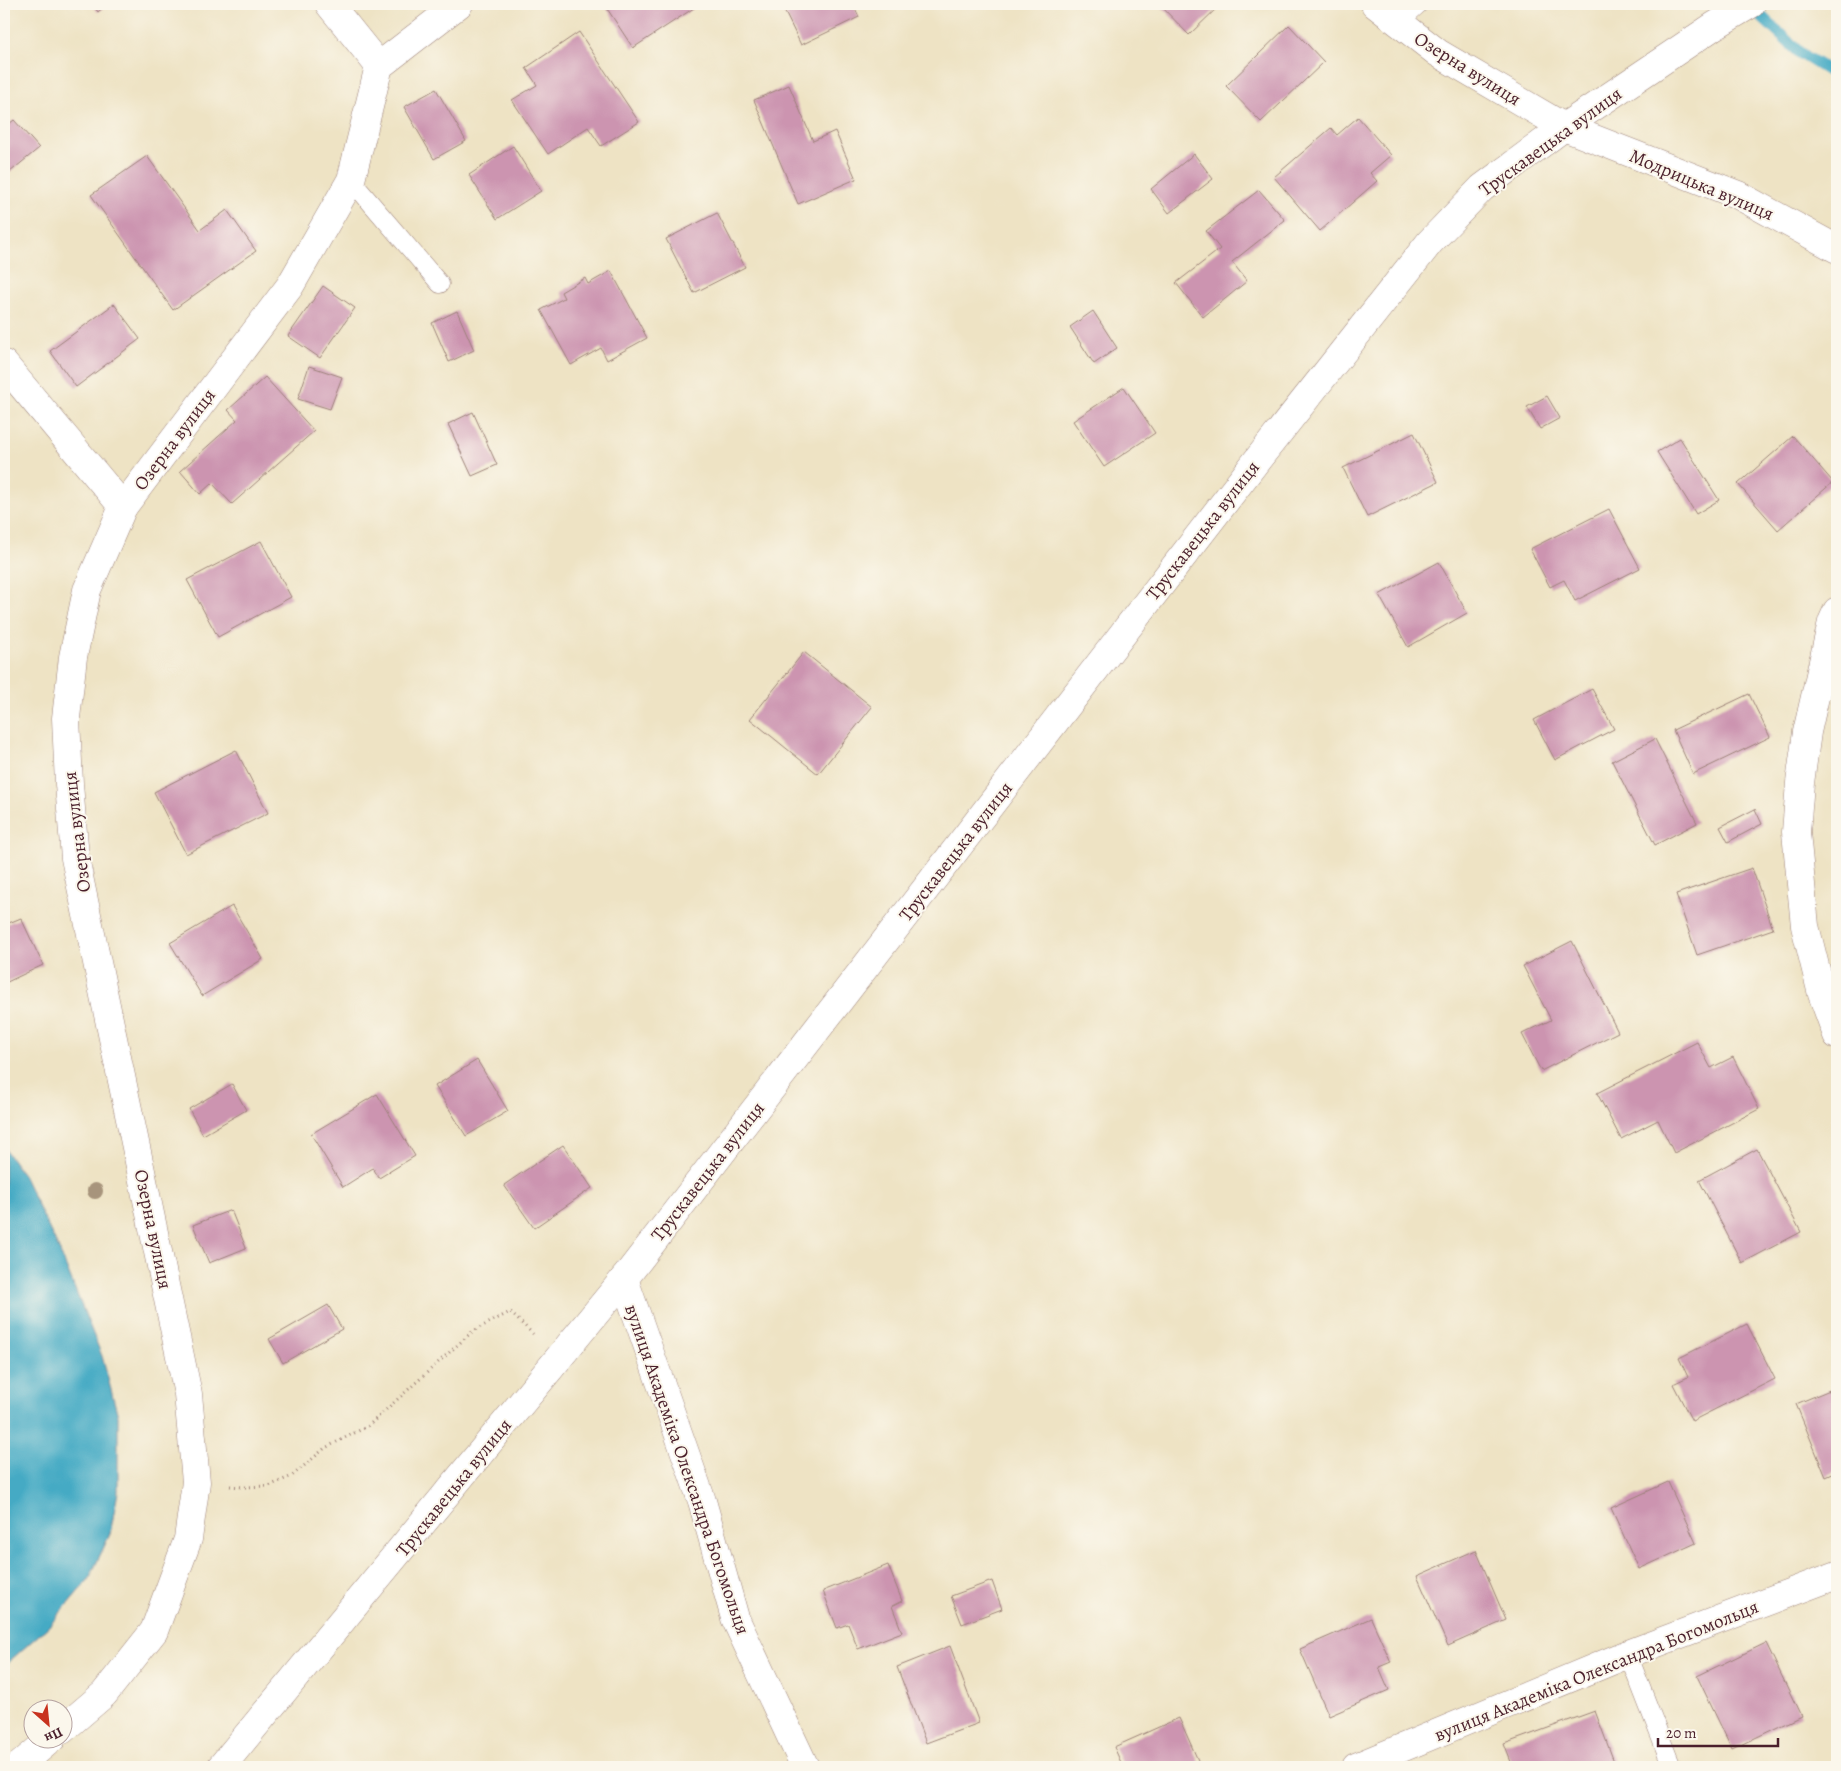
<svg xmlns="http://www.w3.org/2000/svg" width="1841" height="1771" viewBox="0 0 1841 1771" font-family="Alegreya,serif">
  <rect width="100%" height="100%" fill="#fbf7ec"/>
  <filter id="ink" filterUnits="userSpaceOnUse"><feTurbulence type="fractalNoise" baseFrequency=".02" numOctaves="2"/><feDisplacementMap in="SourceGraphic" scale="10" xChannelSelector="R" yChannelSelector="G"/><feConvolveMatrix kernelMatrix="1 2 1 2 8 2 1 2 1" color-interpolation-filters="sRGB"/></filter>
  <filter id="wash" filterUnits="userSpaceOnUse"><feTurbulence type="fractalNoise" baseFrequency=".0096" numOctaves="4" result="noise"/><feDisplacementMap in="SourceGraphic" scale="20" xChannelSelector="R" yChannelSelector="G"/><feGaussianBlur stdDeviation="1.12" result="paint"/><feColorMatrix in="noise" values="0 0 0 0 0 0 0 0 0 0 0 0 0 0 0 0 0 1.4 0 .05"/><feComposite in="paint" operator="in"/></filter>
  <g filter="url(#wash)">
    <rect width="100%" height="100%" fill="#eee3c4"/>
    <path fill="#45aac4" stroke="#486478" d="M4 1148 22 1173 58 1247 102 1356 118 1416V1492L110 1534 89 1579 49 1626 4 1666Z"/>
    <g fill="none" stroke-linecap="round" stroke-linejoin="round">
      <path stroke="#45aac4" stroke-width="12" d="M1748 4 1800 53 1837 76"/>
    </g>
    <g id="blocks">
      <g fill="#cc94b0">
        <path d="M92 4H107L98 12Z"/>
        <path d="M604 4H700L633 48Z"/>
        <path d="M781 4H853L859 17 801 45Z"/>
        <path d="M1159 4H1221L1189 35Z"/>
        <path d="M1289 25 1324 62 1261 122 1226 86Z"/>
        <path d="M579 32 639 122 601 146 588 127 548 154 512 100 537 85 526 68Z"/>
        <path d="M789 85 813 141 835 131 856 179 798 204 754 100Z"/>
        <path d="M436 89 466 141 434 159 404 107Z"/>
        <path d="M1358 117 1391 155 1370 173 1377 181 1320 231 1274 177 1331 128 1337 135Z"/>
        <path d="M14 120 39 148 4 177V128Z"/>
        <path d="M513 146 541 191 497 219 469 175Z"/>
        <path d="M1194 154 1213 179 1169 213 1151 189Z"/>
        <path d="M147 156 200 230 227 210 256 251 173 310 91 195Z"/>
        <path d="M1259 190 1285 220 1232 262 1247 281 1203 317 1176 283 1220 249 1206 231Z"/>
        <path d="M717 213 745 267 694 293 666 239Z"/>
        <path d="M611 271 647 338 607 360 601 348 571 365 541 310 564 298 561 292 585 278 588 284Z"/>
        <path d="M323 286 355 308 320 358 288 336Z"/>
        <path d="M114 304 140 339 76 387 50 351Z"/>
        <path d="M457 311 474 350 449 362 432 323Z"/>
        <path d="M1093 311 1117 348 1094 364 1070 327Z"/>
        <path d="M309 366 342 377 330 409 298 399Z"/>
        <path d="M265 377 314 431 232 504 212 483 200 494 180 471 237 420 228 410Z"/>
        <path d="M1124 387 1155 433 1104 467 1073 421Z"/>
        <path d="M1547 396 1560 418 1540 429 1527 407Z"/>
        <path d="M473 412 497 465 472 476 448 424Z"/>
        <path d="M1414 433 1438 482 1367 517 1343 468Z"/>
        <path d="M1793 436 1833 482 1778 530 1738 484Z"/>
        <path d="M1680 438 1719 500 1696 514 1657 452Z"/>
        <path d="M1609 509 1640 568 1575 601 1564 580 1550 587 1530 549Z"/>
        <path d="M261 541 291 597 218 637 187 580Z"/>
        <path d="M1439 562 1467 613 1408 647 1379 595Z"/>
        <path d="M804 652 872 707 818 774 750 719Z"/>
        <path d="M1592 689 1614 729 1555 760 1534 720Z"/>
        <path d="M1749 694 1770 737 1693 774 1673 730Z"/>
        <path d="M1655 739 1697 823 1655 845 1612 761Z"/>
        <path d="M236 750 268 813 186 854 154 792Z"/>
        <path d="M1755 809 1762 824 1728 842 1720 827Z"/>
        <path d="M1752 868 1773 929 1697 955 1676 894Z"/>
        <path d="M232 906 263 959 202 996 170 943Z"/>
        <path d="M21 918 43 965 5 983 4 925Z"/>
        <path d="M1572 941 1618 1032 1541 1071 1522 1034 1551 1020 1523 966Z"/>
        <path d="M1697 1042 1711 1068 1733 1057 1759 1109 1674 1153 1658 1120 1621 1139 1597 1093Z"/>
        <path d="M477 1060 508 1111 466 1136 435 1086Z"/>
        <path d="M232 1084 246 1110 203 1135 189 1109Z"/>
        <path d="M377 1094 415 1156 379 1178 373 1168 343 1187 311 1134Z"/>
        <path d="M563 1145 592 1188 534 1228 504 1185Z"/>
        <path d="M1757 1149 1801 1232 1742 1263 1699 1180Z"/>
        <path d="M231 1210 246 1248 209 1263 193 1225Z"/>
        <path d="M328 1305 342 1329 283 1363 269 1339Z"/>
        <path d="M1747 1324 1775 1379 1692 1421 1673 1384 1688 1377 1679 1358Z"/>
        <path d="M1837 1387V1472L1826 1477 1796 1404Z"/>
        <path d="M1668 1482 1696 1543 1639 1569 1611 1508Z"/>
        <path d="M1476 1550 1506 1620 1448 1646 1417 1576Z"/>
        <path d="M888 1565 902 1601 892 1606 902 1632 858 1649 848 1624 837 1628 823 1591Z"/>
        <path d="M992 1581 1002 1609 962 1624 951 1596Z"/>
        <path d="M1371 1618 1391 1662 1379 1667 1389 1690 1329 1716 1300 1649Z"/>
        <path d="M1766 1643 1801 1716 1732 1749 1697 1676Z"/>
        <path d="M950 1646 979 1723 926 1743 897 1667Z"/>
        <path d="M1595 1711 1616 1767H1513L1504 1744Z"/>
        <path d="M1179 1718 1201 1767H1123L1114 1747Z"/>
      </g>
    </g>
  </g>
  <g filter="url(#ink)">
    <use href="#blocks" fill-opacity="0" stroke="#9c8178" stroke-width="1"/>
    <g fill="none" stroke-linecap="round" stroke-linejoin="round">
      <defs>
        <g id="lane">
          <path d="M1399 22 1419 4"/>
          <path d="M351 180 440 284"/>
          <path d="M1628 1654 1672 1767"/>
        </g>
        <g id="street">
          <path d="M329 4 379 66"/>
          <path d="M1375 4 1438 53 1564 127"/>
          <path d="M4 364 123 507"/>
          <path d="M624 1279 702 1501 735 1618 805 1767"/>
          <path d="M62 1730 104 1694 154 1631 188 1539 196 1482 188 1394 75 858 69 784 66 718 73 657 87 590 123 507 290 286 351 180 379 66 459 4"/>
          <path d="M18 1767 52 1738"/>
          <path d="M1356 1767 1628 1654 1837 1575"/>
        </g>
        <g id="secondary">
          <path d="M1564 127 1738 195 1837 249"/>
          <path d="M1837 611 1832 622 1807 732 1800 783 1796 832 1805 926 1822 994 1837 1035"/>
          <path d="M221 1767 624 1279 1258 459 1430 242 1482 188 1564 127 1714 26 1751 4"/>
        </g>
      </defs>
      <use href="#lane" stroke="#9c8178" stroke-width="19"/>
      <use href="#street" stroke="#9c8178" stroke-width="29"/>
      <use href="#secondary" stroke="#9c8178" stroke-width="29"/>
      <path stroke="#9c8178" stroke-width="3" stroke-dasharray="1 4" stroke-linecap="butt" d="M230 1486 243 1487 269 1486 292 1476 325 1448 368 1426 473 1331 510 1312 533 1334"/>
      <use href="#lane" stroke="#fff" stroke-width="18"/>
      <use href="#street" stroke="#fff" stroke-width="28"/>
      <use href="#secondary" stroke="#fff" stroke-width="28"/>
    </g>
    <circle fill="#a7947b" cx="95" cy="1191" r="8"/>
  </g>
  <g text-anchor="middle" stroke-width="4" stroke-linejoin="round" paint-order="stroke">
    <g font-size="19" fill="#4a1f2b" stroke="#fbf7ec">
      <text transform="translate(1468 68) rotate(32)" y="7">Озерна вулиця</text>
      <text transform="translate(1550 141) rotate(-36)" y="7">Трускавецька вулиця</text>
      <text transform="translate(1702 184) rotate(23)" y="7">Модрицька вулиця</text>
      <text transform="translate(174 439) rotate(-53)" y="7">Озерна вулиця</text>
      <text transform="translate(1202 530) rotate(-52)" y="7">Трускавецька вулиця</text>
      <text transform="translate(76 832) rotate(-97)" y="7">Озерна вулиця</text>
      <text transform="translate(955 851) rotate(-52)" y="7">Трускавецька вулиця</text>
      <text transform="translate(707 1171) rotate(-52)" y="7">Трускавецька вулиця</text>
      <text transform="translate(154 1229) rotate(78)" y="7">Озерна вулиця</text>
      <text transform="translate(688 1469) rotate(71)" y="7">вулиця Академіка Олександра Богомольця</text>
      <text transform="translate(453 1487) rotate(-51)" y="7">Трускавецька вулиця</text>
      <text transform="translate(1596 1670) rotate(-22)" y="7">вулиця Академіка Олександра Богомольця</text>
    </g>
  </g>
  <rect width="1841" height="1771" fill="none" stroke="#fbf7ec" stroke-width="20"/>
  <g transform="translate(48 1724) rotate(153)"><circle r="24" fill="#fbf7ec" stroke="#b4a19f"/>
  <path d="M0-4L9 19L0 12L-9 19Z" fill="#c8321e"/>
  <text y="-8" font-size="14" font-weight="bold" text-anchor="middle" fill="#4a1f2b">Пн</text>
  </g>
  <path d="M1658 1738v8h120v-8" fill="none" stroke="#4a1f2b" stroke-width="2.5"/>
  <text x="1666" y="1738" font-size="15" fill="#4a1f2b" stroke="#fbf7ec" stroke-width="4" paint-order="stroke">20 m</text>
</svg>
